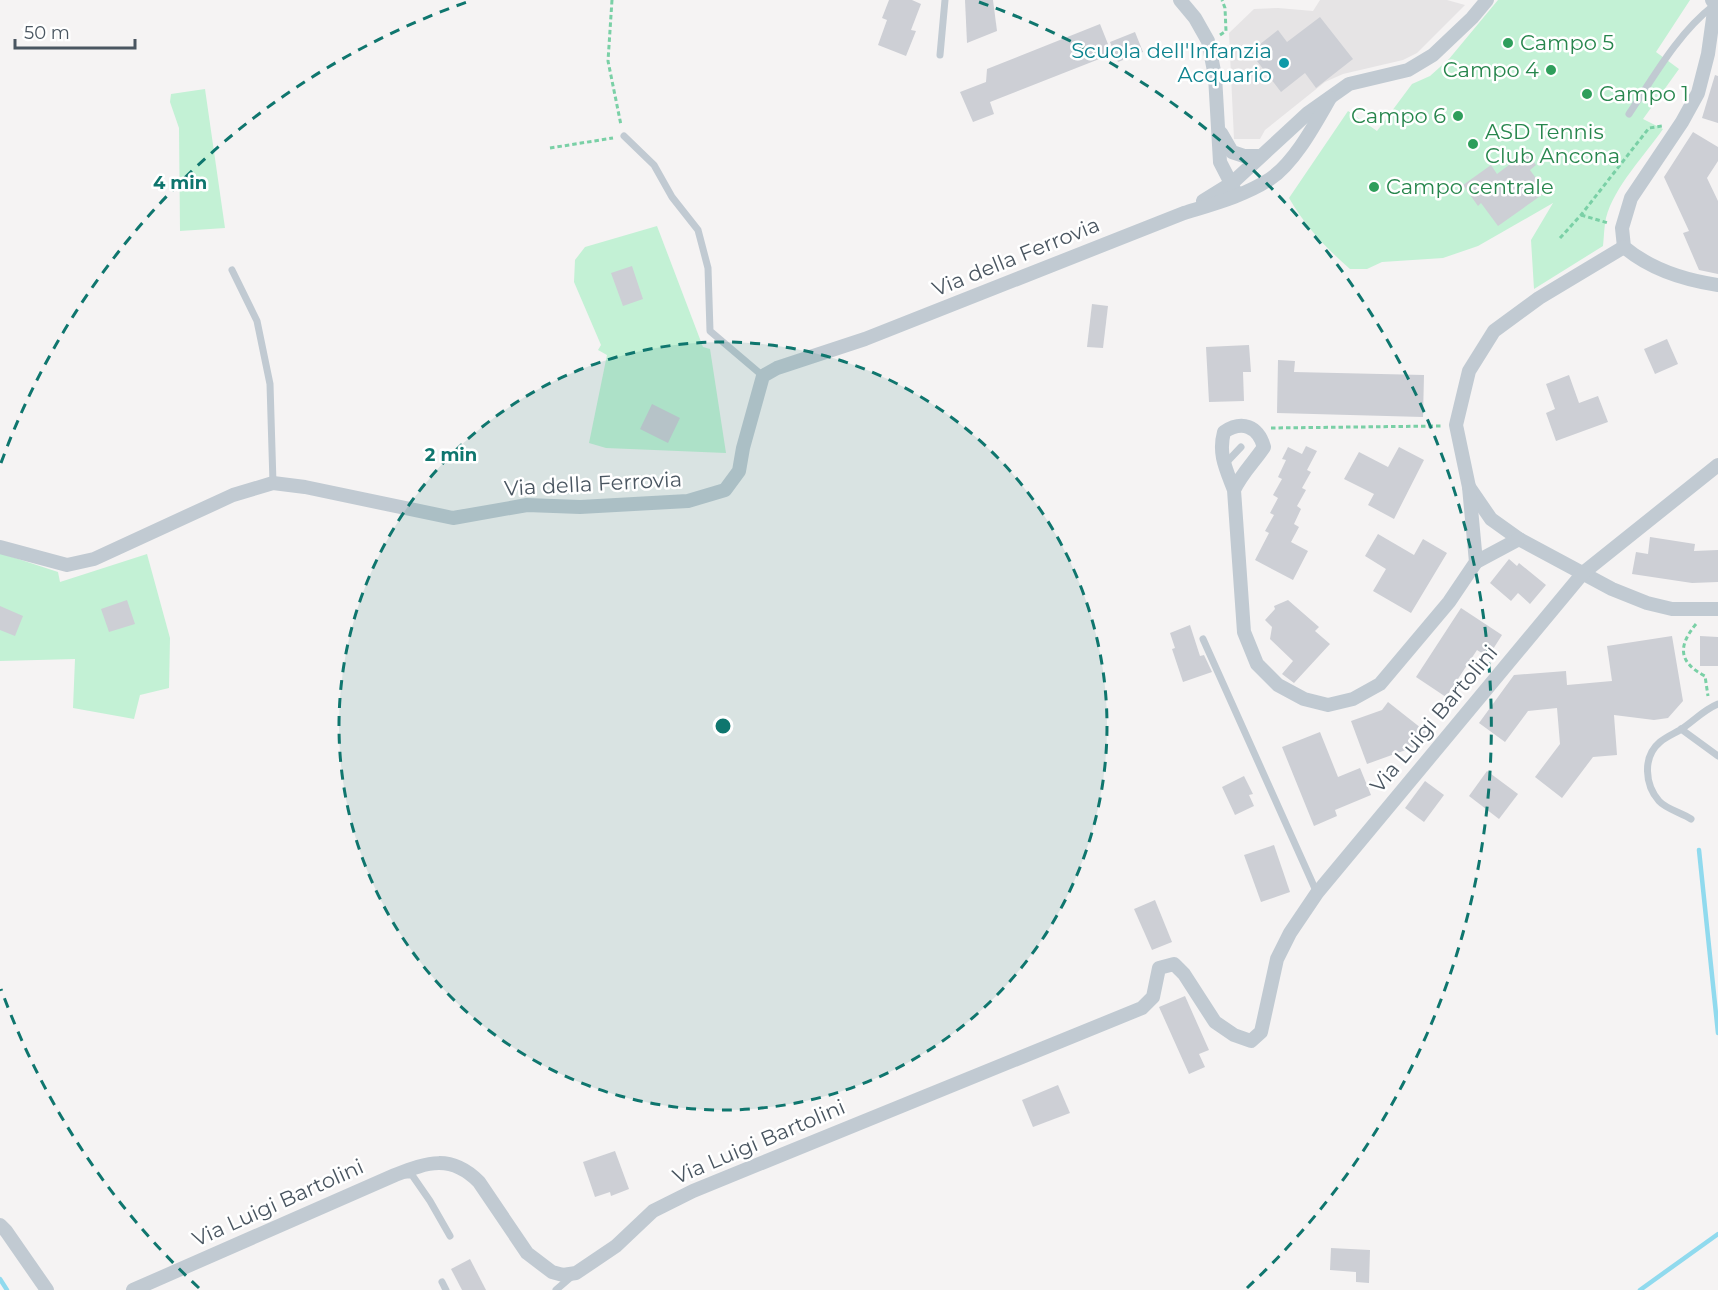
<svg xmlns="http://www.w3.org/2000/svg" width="1718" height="1290" viewBox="0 0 1718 1290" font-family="Montserrat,sans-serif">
  <rect width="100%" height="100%" fill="#f5f3f3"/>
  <path fill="#e6e4e5" d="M1320 0H1447L1465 5 1417 53 1403 60 1343 74 1325 82 1265 130 1260 139H1234L1229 33 1254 9 1278 8 1313 11Z"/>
  <g fill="#c3f1d5">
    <path d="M1498 0H1690L1656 52 1679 69 1643 119 1663 129C1645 155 1614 187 1606 218 1604 227 1604 237 1603 246L1534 289 1531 240 1553 203 1478 246 1443 258 1382 262 1367 269H1350C1325 247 1306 227 1289 198L1348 111 1377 131 1412 84 1430 76 1449 59Z"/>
    <path d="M205 89 225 228 180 231 179 128 170 102 171 94Z"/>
    <path d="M657 226 703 347 710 349 726 453 606 448 589 443 607 355 598 350 601 345 574 282 575 260 585 247Z"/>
    <path d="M0 553 58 572 60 582 147 554 170 638 169 688 140 695 134 719 73 708 75 659 0 661Z"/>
  </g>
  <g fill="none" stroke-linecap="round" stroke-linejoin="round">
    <g stroke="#90daee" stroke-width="4.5">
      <path d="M1699 850 1718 1033"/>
      <path d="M0 1279 7 1290"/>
      <path d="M1640 1290 1718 1234"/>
    </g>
  </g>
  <g fill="#cdcfd5">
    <path d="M889 0H912L921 4 911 30 916 31 906 56 878 45 887 20 882 18Z"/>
    <path d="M965 0H993L997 31 967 43Z"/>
    <path d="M1320 17 1353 59 1316 88 1305 73 1281 92 1250 52 1278 30 1287 42Z"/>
    <path d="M1100 24 1112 54 990 102 994 114 973 122 960 92 986 82 987 69Z"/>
    <path d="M1135 32 1143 52 1118 62 1110 42Z"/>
    <path d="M1715 75 1718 76V123L1702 118Z"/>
    <path d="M1693 132 1718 147V161L1707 178 1718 201V274L1699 270 1683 233 1689 231 1664 177Z"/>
    <path d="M1526 152 1536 165 1530 170 1546 192 1498 226 1481 203 1478 206 1463 185 1491 165 1497 174Z"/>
    <path d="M632 266 643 299 623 306 611 273Z"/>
    <path d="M1092 304 1108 306 1103 348 1087 347Z"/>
    <path d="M1667 339 1678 364 1655 374 1644 349Z"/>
    <path d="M1249 345 1251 372H1243L1244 401 1209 402 1206 347Z"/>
    <path d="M1278 360 1295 361 1294 372 1424 375 1423 417 1277 413Z"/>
    <path d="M1569 375 1579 403 1598 396 1608 422 1556 441 1546 413 1555 409 1546 384Z"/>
    <path d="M652 404 680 418 668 443 640 429Z"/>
    <path d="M1306 446 1317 451 1307 470 1311 472 1302 488 1306 490 1297 506 1301 509 1294 524 1299 527 1291 542 1308 551 1293 580 1255 560 1269 533 1265 531 1274 515 1270 513 1278 498 1273 495 1282 479 1278 477 1286 460 1282 459 1288 447 1302 454Z"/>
    <path d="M1399 447 1424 460 1394 519 1368 505 1374 494 1344 479 1359 452 1388 467Z"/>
    <path d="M1378 534 1414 555 1423 539 1447 553 1411 613 1373 591 1386 569 1365 556Z"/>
    <path d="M1650 537 1695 544 1694 551 1718 550V582L1692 583 1632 574 1636 552 1648 554Z"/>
    <path d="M1509 559 1517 566 1519 563 1546 585 1530 604 1518 593 1511 601 1490 583Z"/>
    <path d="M127 600 135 624 109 632 101 609Z"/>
    <path d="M1288 600 1319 627 1315 631 1330 644 1294 683 1282 674 1293 661 1270 639 1272 627 1265 620 1275 609 1274 606Z"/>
    <path d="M0 606 23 616 15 636 0 630Z"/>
    <path d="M1461 608 1502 635 1488 657 1477 650 1446 697 1416 677Z"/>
    <path d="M1190 625 1200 656 1204 655 1212 672 1183 682 1172 649 1175 648 1170 633Z"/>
    <path d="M1672 636 1683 701 1668 718 1654 720 1614 715 1617 755 1593 757 1562 798 1535 777 1560 744 1557 708 1528 711 1505 742 1479 723 1514 675 1566 671 1567 685 1612 681 1607 646Z"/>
    <path d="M1700 636 1718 637V666H1700Z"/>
    <path d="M1388 702 1426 732 1414 747 1367 764 1351 721 1382 710Z"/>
    <path d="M1320 732 1338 777 1360 768 1371 795 1335 810 1337 816 1314 826 1282 747Z"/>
    <path d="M1487 771 1518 794 1499 819 1469 796Z"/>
    <path d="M1244 776 1253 794 1249 795 1254 806 1235 815 1222 787Z"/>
    <path d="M1425 781 1444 795 1424 822 1405 808Z"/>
    <path d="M1274 845 1290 892 1261 902 1244 855Z"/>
    <path d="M1155 900 1172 942 1152 950 1134 909Z"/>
    <path d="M1185 996 1209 1050 1199 1054 1205 1067 1189 1074 1159 1007Z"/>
    <path d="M1058 1085 1070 1113 1033 1127 1022 1100Z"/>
    <path d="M615 1151 629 1189 611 1196 610 1192 595 1197 583 1162Z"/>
    <path d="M1331 1248 1370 1250 1369 1283 1356 1282V1272L1330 1270Z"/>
    <path d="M470 1259 486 1290H462L451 1269Z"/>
  </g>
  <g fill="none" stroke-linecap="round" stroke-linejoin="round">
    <g stroke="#7ad0a6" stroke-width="3" stroke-dasharray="4.5 3" stroke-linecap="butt">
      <path d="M612 0 608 61 621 125"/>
      <path d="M1220 35 1226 31 1225 8 1222 0"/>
      <path d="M550 148 613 138"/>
      <path d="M1581 215 1608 223"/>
      <path d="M1560 238 1581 215 1649 128 1662 126"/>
      <path d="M1271 428 1441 426"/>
      <path d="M1696 624C1678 646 1678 662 1705 676L1708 696"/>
    </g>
    <g stroke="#c1cad2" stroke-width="7">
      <path d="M940 55 945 0"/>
      <path d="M1629 114C1653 78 1678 33 1713 6"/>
      <path d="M624 136 654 165 672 197 698 230 708 268 710 331 763 376"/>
      <path d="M232 270 257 321 270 384 273 483"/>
      <path d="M1224 465 1241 447"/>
      <path d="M1203 639 1317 893"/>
      <path d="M1681 729 1718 756"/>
      <path d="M1691 819C1682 813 1666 809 1659 801 1645 785 1642 757 1660 742 1666 737 1673 734 1680 730 1693 722 1703 710 1718 704"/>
      <path d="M406 1175H412L430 1201 450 1236"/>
      <path d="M442 1282 446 1290"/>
      <path d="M556 1290 571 1277"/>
    </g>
    <g stroke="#c1cad2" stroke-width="14">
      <path d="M1180 0 1195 18 1208 41 1215 76 1220 162 1235 191"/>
      <path d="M1712 0 1715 4 1708 54 1698 93 1682 122 1631 198 1622 228 1624 247C1650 269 1684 280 1718 285"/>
      <path d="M1221 133 1232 152 1244 156H1260"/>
      <path d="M1203 201 1232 183 1308 113 1349 84 1408 70 1433 55 1472 18 1487 0"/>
      <path d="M1624 247 1539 298 1494 331 1469 371 1456 425 1469 487 1491 519 1519 539 1612 589 1647 603 1672 609H1718"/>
      <path d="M1234 490C1226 469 1218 454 1224 432 1242 420 1258 426 1264 447 1254 462 1242 473 1234 490L1244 632 1257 664 1278 685 1304 699 1328 705 1353 699 1380 684 1449 602 1476 562 1469 487"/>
      <path d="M0 547 67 565 94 559 233 495 273 483 305 487 453 518 527 505 580 507 688 501 725 490 739 471 743 448 763 376 777 368 865 339 1184 213C1213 204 1244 196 1270 179 1295 162 1315 124 1330 98"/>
      <path d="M1476 562 1519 539"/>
      <path d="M0 1225 6 1231 47 1290"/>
      <path d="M133 1290 395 1175C428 1162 451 1154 479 1182L527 1253 552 1272 563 1275 576 1273 616 1246 653 1211 693 1191 1142 1008 1153 997 1159 968 1174 964 1184 974 1215 1022 1234 1035 1251 1041 1261 1032 1277 959 1290 933 1317 893 1583 573 1718 465"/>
    </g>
  </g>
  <circle cx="723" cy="726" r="384" fill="#0f766e" fill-opacity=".12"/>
  <g fill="none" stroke="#0f766e" stroke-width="3" stroke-dasharray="10 8">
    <circle cx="723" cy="726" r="384"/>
    <path d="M199 1288A768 768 0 0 1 1 989M1 463A768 768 0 0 1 467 2M979 2A768 768 0 0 1 1247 1288"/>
  </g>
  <g fill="#2e9e5b" stroke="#fff" stroke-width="2">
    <circle cx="1508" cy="43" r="6"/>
    <circle cx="1551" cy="70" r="6"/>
    <circle cx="1587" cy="94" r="6"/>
    <circle cx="1458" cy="116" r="6"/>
    <circle cx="1473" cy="144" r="6"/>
    <circle cx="1374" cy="187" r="6"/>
  </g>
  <circle fill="#0f9aa8" stroke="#fff" stroke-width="2" cx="1284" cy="63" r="6"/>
  <g text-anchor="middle" stroke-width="5" stroke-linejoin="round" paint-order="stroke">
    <g font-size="21" fill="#27864d" stroke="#fff" text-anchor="start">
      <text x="1520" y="50">Campo 5</text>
      <text x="1539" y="77" text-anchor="end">Campo 4</text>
      <text x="1599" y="101">Campo 1</text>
      <text x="1446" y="123" text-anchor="end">Campo 6</text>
      <text x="1485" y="139">ASD Tennis<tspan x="1485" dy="24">Club Ancona</tspan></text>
      <text x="1386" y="194">Campo centrale</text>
    </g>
    <g font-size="21" fill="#0d838f" stroke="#fff" text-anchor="end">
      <text x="1272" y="58">Scuola dell'Infanzia<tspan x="1272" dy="24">Acquario</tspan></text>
    </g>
    <g font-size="21" fill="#4a5661" stroke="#fff">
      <text transform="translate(1016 257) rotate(-22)" y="7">Via della Ferrovia</text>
      <text transform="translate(593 484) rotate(-3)" y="7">Via della Ferrovia</text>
      <text transform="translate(1434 719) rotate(-50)" y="7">Via Luigi Bartolini</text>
      <text transform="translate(759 1142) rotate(-23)" y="7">Via Luigi Bartolini</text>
      <text transform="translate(278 1203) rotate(-24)" y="7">Via Luigi Bartolini</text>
    </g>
  </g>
  <circle cx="723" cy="726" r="9" fill="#0f766e" stroke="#fff" stroke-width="3"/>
  <g font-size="18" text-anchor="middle" font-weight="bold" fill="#0f766e" stroke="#fff" stroke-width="5" stroke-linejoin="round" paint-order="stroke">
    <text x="180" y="189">4 min</text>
    <text x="451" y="461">2 min</text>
  </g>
  <path d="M15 39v9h120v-9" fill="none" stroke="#4a5661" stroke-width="3"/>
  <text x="24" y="39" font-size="18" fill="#4a5661" stroke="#ffffff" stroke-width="4.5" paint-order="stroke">50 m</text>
</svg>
